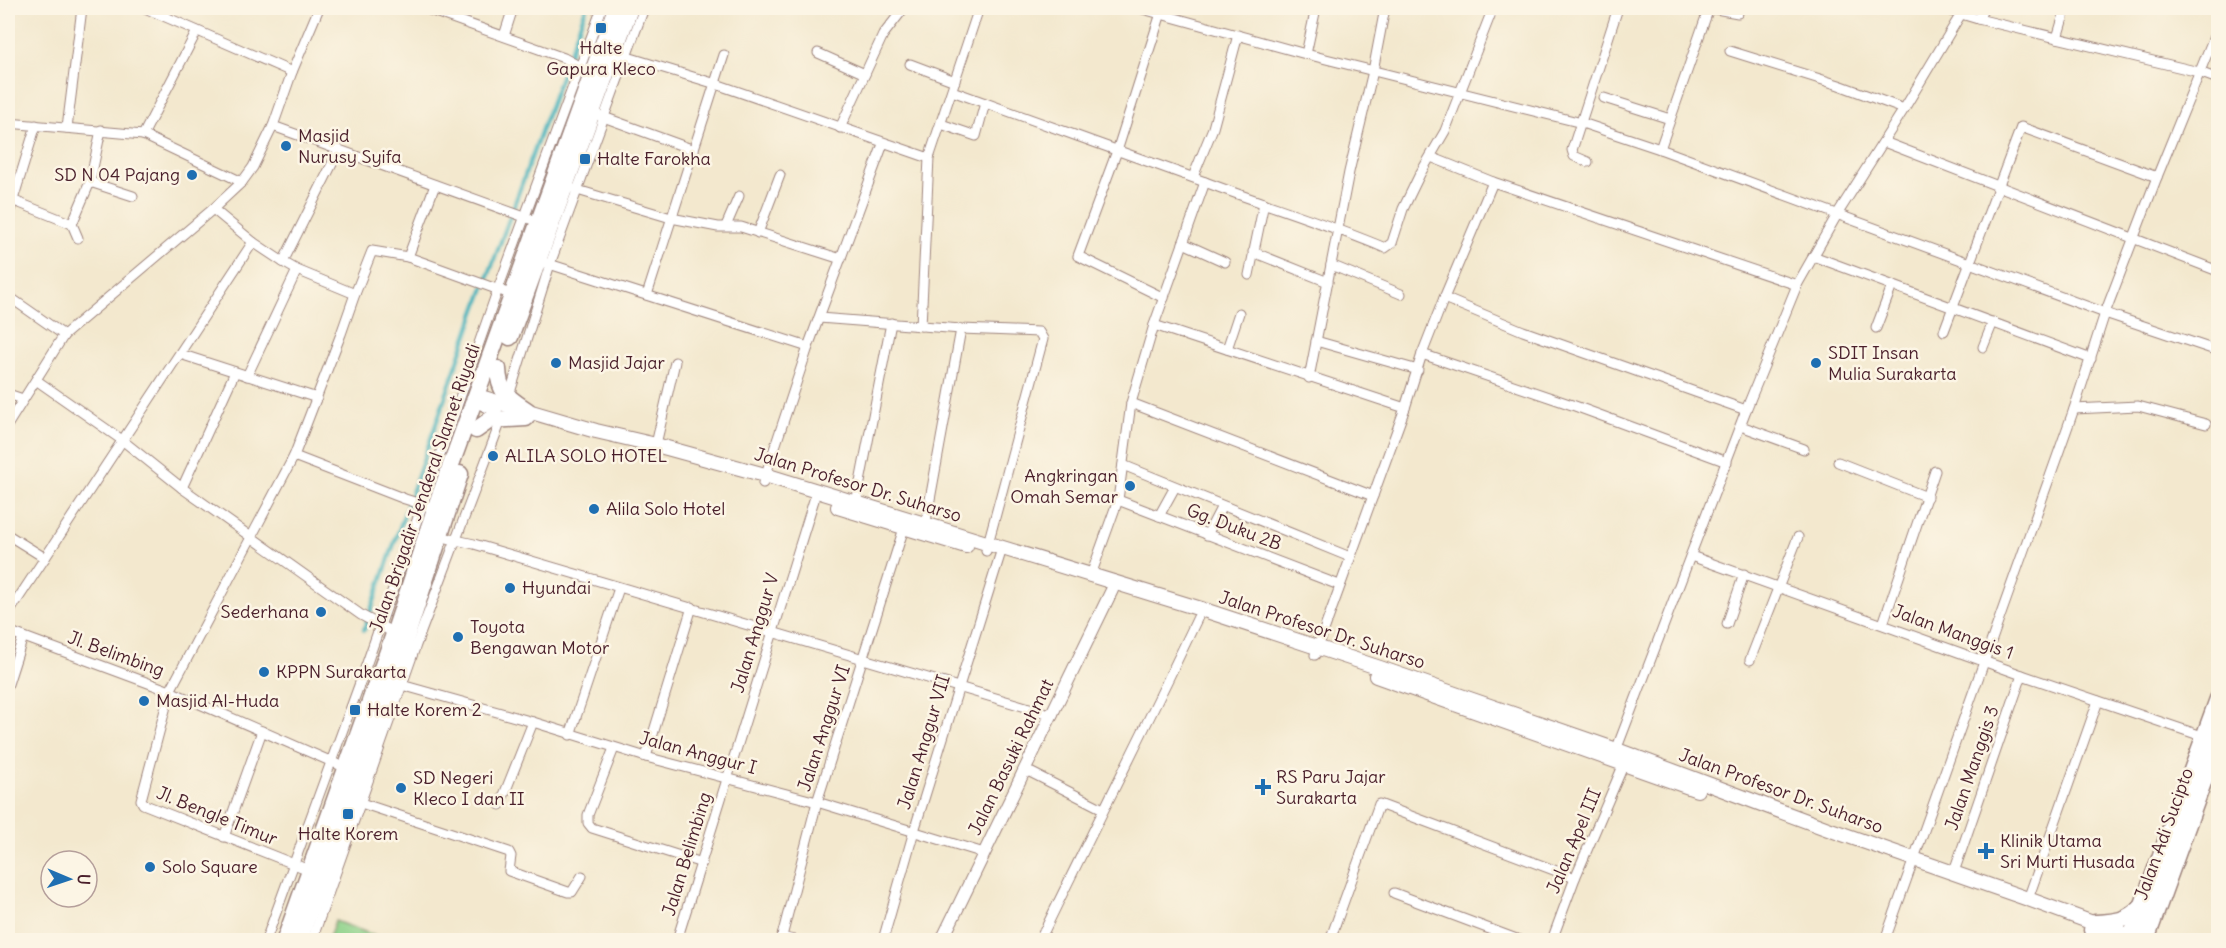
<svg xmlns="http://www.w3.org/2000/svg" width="2226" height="948" viewBox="0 0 2226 948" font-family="Delius,sans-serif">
  <rect width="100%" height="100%" fill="#fcf5e5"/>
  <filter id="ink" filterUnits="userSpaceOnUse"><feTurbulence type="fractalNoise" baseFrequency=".0167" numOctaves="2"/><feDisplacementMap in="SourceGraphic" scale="12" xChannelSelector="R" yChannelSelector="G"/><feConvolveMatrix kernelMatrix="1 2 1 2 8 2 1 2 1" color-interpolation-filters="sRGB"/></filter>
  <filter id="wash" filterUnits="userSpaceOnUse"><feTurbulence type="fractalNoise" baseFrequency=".008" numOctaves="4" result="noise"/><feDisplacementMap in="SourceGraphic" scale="24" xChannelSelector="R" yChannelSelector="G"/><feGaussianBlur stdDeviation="1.35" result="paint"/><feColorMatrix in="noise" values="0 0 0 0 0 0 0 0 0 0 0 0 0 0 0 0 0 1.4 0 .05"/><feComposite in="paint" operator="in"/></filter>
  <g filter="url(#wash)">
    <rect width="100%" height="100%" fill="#f3e8ce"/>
    <path fill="#90d38c" stroke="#6d795c" stroke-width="1.5" d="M335 921 387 940H328Z"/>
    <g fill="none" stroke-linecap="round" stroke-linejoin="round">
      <path stroke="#45b4bd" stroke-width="4" d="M364 630 473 318 586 8"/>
    </g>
  </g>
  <g filter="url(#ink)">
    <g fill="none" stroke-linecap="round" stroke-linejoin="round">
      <defs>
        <g id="street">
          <path d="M145 8 292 72"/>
          <path d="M319 8 292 72 273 126 530 219"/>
          <path d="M424 8 564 58 584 69"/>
          <path d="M1139 8 1302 53 1582 123 1660 149 2105 313 2218 351"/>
          <path d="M1710 8 1738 13"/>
          <path d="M1941 8 1978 19 2199 72 2218 79"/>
          <path d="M1162 10 1117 151 1078 256 1164 298"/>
          <path d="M1978 19 1984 8"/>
          <path d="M504 36 513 8"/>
          <path d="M2057 38 2066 8"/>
          <path d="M1730 51 1839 85 1904 109"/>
          <path d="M818 53 865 74"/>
          <path d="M1306 54 1316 8"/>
          <path d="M621 55 716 84 929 158"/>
          <path d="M910 64 955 81"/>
          <path d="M952 91C1036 122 1121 151 1205 182 1265 205 1326 223 1385 248L1392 243 1403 209 1420 174 1445 131 1493 8"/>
          <path d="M1604 98 1670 119"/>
          <path d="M598 115 694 150"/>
          <path d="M8 123 143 135 242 182"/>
          <path d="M941 124 976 136 985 103"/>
          <path d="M67 128 82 8"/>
          <path d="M840 128 883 35 904 8"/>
          <path d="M143 135 197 31"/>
          <path d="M1884 142 2218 271"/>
          <path d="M1660 149 1709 8"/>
          <path d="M1431 157 1493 182"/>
          <path d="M1588 162 1574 156 1572 150 1618 8"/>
          <path d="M1193 177 1213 128 1238 35"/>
          <path d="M90 182 133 196"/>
          <path d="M574 189 671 218 718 227H741L841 259"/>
          <path d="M12 200 72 224"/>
          <path d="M213 209 253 242"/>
          <path d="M8 216 36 125"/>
          <path d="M726 226 739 196"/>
          <path d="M758 233 780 175"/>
          <path d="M78 238 72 224 90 182 101 130"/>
          <path d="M1183 243 1225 262"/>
          <path d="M1253 252 1328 282"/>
          <path d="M1813 256 2091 359"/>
          <path d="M408 257 513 295"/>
          <path d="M283 262 297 270 355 294 372 251 408 257 435 185"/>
          <path d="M546 263 808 347"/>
          <path d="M1331 265 1401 294"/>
          <path d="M1249 275 1264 203"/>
          <path d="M647 295 724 55"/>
          <path d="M8 296 64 335"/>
          <path d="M1444 298 1523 331 1746 410"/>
          <path d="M819 318 961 329 1039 332 1043 339 986 551"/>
          <path d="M1154 325 1205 182"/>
          <path d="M921 326 929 158 979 8"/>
          <path d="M1876 328 1892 286"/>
          <path d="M1944 331 2021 127 2157 177"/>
          <path d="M1316 341 1418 370"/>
          <path d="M1983 347 1993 322"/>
          <path d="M1227 349 1239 313"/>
          <path d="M180 354 317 398"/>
          <path d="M1422 354 1575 406 1727 462"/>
          <path d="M247 376 297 270"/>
          <path d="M1309 378 1349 172 1373 71 1385 8"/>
          <path d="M36 380 122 440 182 488 361 615 394 633"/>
          <path d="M8 394 23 399"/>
          <path d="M508 399 550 264 644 8"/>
          <path d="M1131 403 1373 496"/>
          <path d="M1405 408 1422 354 1444 298 1493 182 1797 285"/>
          <path d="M2074 409 2138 406 2206 424"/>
          <path d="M8 424 64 335 213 209 242 182 253 167 273 126"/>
          <path d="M1741 426 1804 449"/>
          <path d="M654 453 675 362"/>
          <path d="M294 456 341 334 355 294"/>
          <path d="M1838 462 1927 497"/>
          <path d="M1123 465 1350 557"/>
          <path d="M763 483 808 347 883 144"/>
          <path d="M182 488 235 372"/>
          <path d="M1118 500 1339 585"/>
          <path d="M856 503 891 323"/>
          <path d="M1159 516 1175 487"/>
          <path d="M925 527 961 329"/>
          <path d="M8 535 45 558"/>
          <path d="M1207 535 1222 506"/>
          <path d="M438 536 474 544 1053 715"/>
          <path d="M1691 556 2022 675 2205 737"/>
          <path d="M1091 575 1118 500 1131 403 1154 325 1405 408 1315 655"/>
          <path d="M8 614 253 242 283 262 339 150"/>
          <path d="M1727 624 1744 574"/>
          <path d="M1883 624 1935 471"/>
          <path d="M8 631 170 691 346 768"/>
          <path d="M1750 660 1798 537"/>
          <path d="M8 684 23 637"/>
          <path d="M398 684 533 722 646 757 817 802 984 853"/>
          <path d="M570 735 619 588"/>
          <path d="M614 748 588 815V823L592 828 702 863"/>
          <path d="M1615 753 1746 410 1797 285 1838 213 1904 109 1961 14"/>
          <path d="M646 757 692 607"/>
          <path d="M1026 770 1103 809"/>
          <path d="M361 803 509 852 511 856 509 871 568 892H572L582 876"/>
          <path d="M500 805 533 722"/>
          <path d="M224 837 262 731"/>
          <path d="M309 870 143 804 141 800 170 691 294 456 405 499 427 506"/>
          <path d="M1954 872 2022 675"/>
          <path d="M1394 893 1519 940"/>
          <path d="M2028 899 2098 701"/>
          <path d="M781 937 794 940"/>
          <path d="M266 940 361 680 498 289 602 8"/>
          <path d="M312 940 416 645 502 418"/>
          <path d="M677 940 814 500"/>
          <path d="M781 940 817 802 904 528"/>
          <path d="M883 940 914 831 1000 555"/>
          <path d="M1040 940C1092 832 1147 725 1198 617"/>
          <path d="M1330 940 1379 804 1575 878"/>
          <path d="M1552 940 1575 878 1626 759"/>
          <path d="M1885 940 2074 409 2105 313 2157 177 2218 27"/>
        </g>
        <g id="secondary">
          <path d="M476 401 496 410"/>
          <path d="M942 940 1112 590"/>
        </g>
        <g id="primary">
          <path d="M477 396 596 431 656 445 765 475 1201 609 1380 668 1617 750 1828 829 2028 899 2139 940"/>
          <path d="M838 507 966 546"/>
          <path d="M1376 676 1697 790"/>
        </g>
        <g id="highway">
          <path d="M510 337 630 8"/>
          <path d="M498 369C499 394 509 398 528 411"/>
          <path d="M476 430 490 420 526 418"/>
          <path d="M2095 923C2117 922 2125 922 2142 906"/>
          <path d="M2092 930 2104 940"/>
          <path d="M285 940 392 640 435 509 616 8"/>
          <path d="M299 940 373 738 460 474"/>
          <path d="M2130 940 2218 699"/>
          <path d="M2146 940 2218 741"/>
        </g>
      </defs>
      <use href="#street" stroke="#9e847c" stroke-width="11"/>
      <use href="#secondary" stroke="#9e847c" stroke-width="14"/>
      <use href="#primary" stroke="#9e847c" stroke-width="16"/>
      <use href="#highway" stroke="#9e847c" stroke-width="19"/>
      <use href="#street" stroke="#fff" stroke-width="9"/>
      <use href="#secondary" stroke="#fff" stroke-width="12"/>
      <use href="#primary" stroke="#fff" stroke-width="14"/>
      <use href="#highway" stroke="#fff" stroke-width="16"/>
    </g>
  </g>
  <g fill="#1f6fb2" stroke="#fcf5e5" stroke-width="2">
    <rect x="595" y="22" width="12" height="12" rx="3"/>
    <circle cx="286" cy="146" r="6"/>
    <rect x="579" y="153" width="12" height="12" rx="3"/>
    <circle cx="192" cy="175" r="6"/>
    <circle cx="556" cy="363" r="6"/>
    <circle cx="1816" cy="363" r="6"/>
    <circle cx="493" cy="456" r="6"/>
    <circle cx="1130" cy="486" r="6"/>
    <circle cx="594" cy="509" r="6"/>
    <circle cx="510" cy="588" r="6"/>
    <circle cx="321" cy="612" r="6"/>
    <circle cx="458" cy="637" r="6"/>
    <circle cx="264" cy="672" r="6"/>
    <circle cx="144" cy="701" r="6"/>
    <rect x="349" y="704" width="12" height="12" rx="3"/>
    <path d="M1260 778h6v6h6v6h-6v6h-6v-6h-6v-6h6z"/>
    <circle cx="401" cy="788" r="6"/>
    <rect x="342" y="808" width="12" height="12" rx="3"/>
    <path d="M1983 842h6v6h6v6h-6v6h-6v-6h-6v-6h6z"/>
    <circle cx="150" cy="867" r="6"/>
  </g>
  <g text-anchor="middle" stroke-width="5" stroke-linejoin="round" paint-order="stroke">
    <g font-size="18" fill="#4a1f2b" stroke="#fcf5e5" text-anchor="start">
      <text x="601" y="54" text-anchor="middle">Halte<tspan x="601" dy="21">Gapura Kleco</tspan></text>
      <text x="298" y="142">Masjid<tspan x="298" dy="21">Nurusy Syifa</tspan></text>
      <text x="597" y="165">Halte Farokha</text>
      <text x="180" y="181" text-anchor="end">SD N 04 Pajang</text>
      <text x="1828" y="359">SDIT Insan<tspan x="1828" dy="21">Mulia Surakarta</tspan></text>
      <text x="568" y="369">Masjid Jajar</text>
      <text x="505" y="462">ALILA SOLO HOTEL</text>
      <text x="1118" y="482" text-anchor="end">Angkringan<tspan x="1118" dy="21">Omah Semar</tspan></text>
      <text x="606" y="515">Alila Solo Hotel</text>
      <text x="522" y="594">Hyundai</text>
      <text x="309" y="618" text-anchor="end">Sederhana</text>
      <text x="470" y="633">Toyota<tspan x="470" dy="21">Bengawan Motor</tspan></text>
      <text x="276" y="678">KPPN Surakarta</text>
      <text x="156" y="707">Masjid Al-Huda</text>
      <text x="367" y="716">Halte Korem 2</text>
      <text x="1276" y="783">RS Paru Jajar<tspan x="1276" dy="21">Surakarta</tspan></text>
      <text x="413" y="784">SD Negeri<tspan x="413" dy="21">Kleco I dan II</tspan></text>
      <text x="348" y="840" text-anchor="middle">Halte Korem</text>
      <text x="2000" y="847">Klinik Utama<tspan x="2000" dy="21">Sri Murti Husada</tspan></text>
      <text x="162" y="873">Solo Square</text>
    </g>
    <g font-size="18" fill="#4a1f2b" stroke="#fcf5e5">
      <text transform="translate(858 485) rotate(17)" y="6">Jalan Profesor Dr. Suharso</text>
      <text transform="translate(425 488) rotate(-71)" y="6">Jalan Brigadir Jenderal Slamet Riyadi</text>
      <text transform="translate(1234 527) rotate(21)" y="6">Gg. Duku 2B</text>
      <text transform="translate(1322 630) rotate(18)" y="6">Jalan Profesor Dr. Suharso</text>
      <text transform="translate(1953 632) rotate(20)" y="6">Jalan Manggis 1</text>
      <text transform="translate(755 633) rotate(-73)" y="6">Jalan Anggur V</text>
      <text transform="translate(116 654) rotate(20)" y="6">Jl. Belimbing</text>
      <text transform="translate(824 728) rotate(-72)" y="6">Jalan Anggur VI</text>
      <text transform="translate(924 742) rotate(-73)" y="6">Jalan Anggur VII</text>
      <text transform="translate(698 753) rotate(15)" y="6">Jalan Anggur I</text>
      <text transform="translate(1011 757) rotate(-64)" y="6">Jalan Basuki Rahmat</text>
      <text transform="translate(1972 768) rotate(-71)" y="6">Jalan Manggis 3</text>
      <text transform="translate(1781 791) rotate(20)" y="6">Jalan Profesor Dr. Suharso</text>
      <text transform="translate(217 816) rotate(22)" y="6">Jl. Bengle Timur</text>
      <text transform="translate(2164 834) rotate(-70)" y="6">Jalan Adi Sucipto</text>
      <text transform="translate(1574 841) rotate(-67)" y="6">Jalan Apel III</text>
      <text transform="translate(687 854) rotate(-73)" y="6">Jalan Belimbing</text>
    </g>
  </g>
  <rect width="2226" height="948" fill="none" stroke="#fcf5e5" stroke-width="30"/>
  <g transform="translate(69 879) rotate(92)"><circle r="28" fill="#fcf5e5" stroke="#b59f9b" stroke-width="1.5"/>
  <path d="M0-4.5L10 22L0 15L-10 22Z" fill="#1f6fb2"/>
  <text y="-9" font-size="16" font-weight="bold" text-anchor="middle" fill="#4a1f2b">U</text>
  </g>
</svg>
